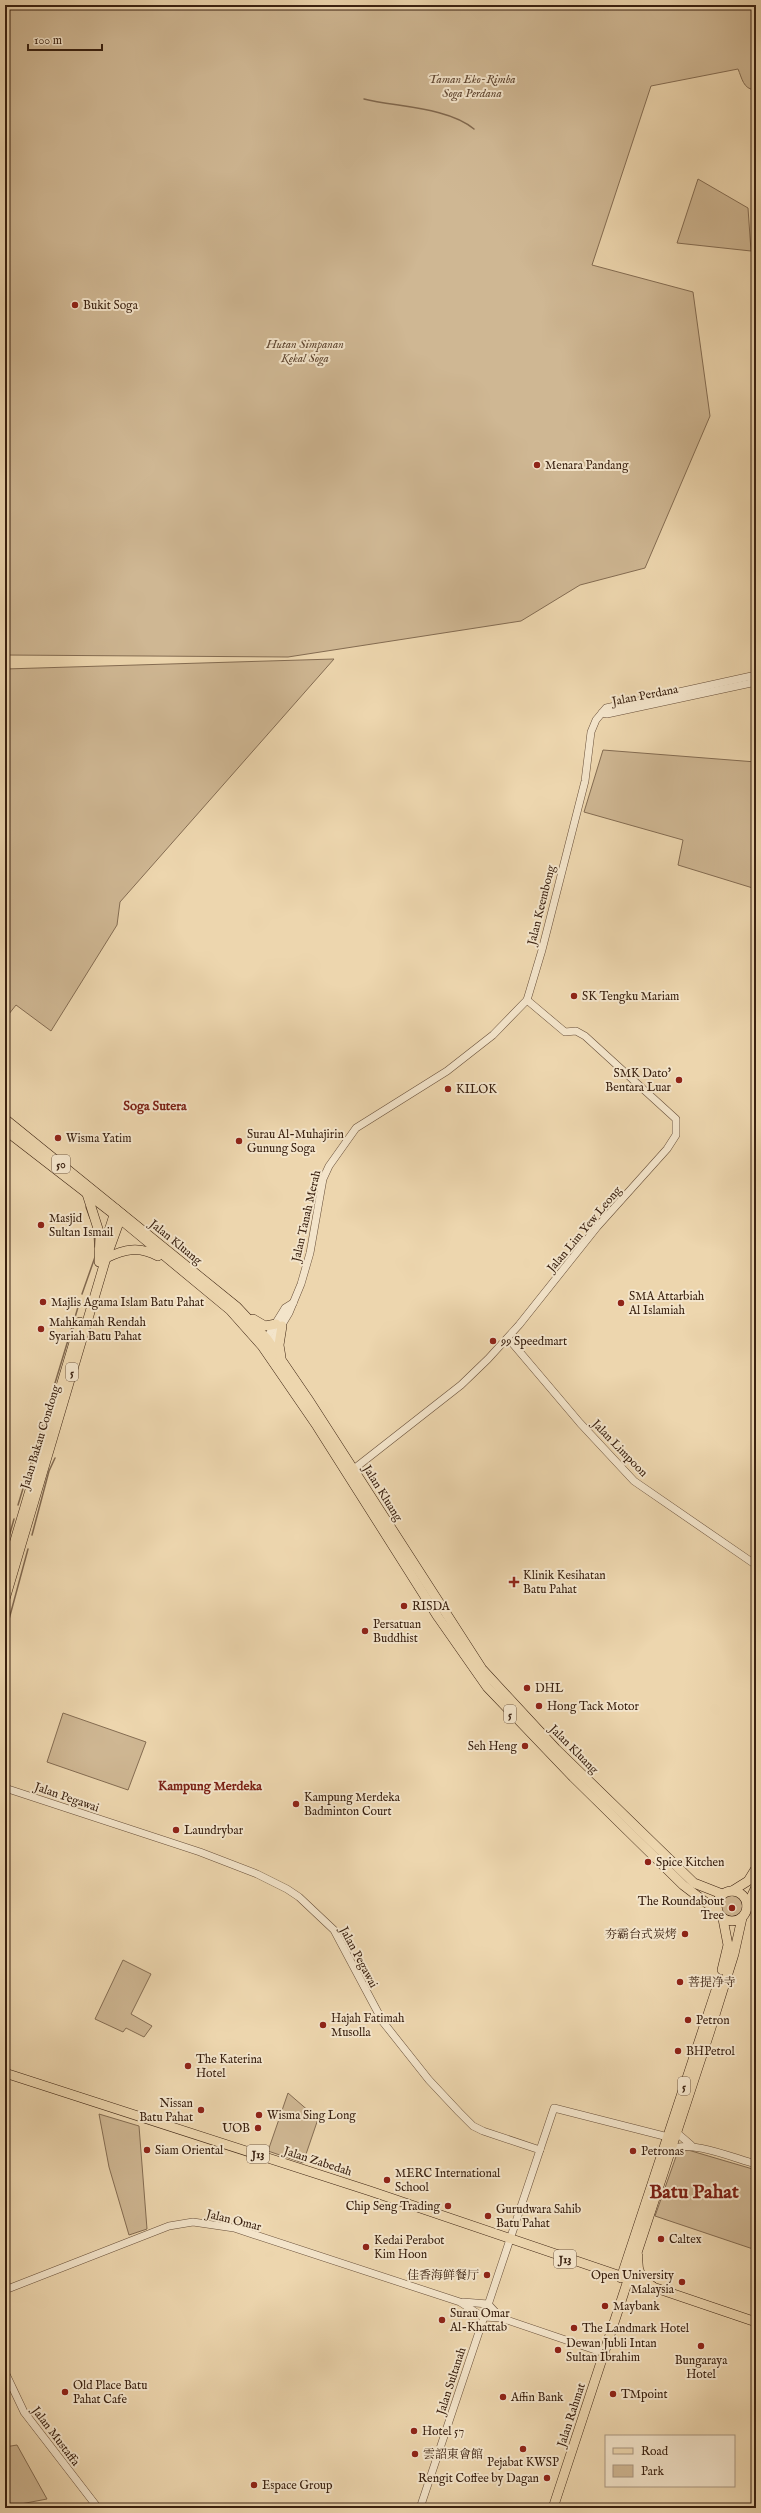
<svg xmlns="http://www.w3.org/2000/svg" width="761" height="2513" viewBox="0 0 761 2513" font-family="'IM FELL English','Noto Serif SC',serif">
  <rect width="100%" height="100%" fill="#edd6ae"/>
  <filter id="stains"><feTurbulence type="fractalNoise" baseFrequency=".005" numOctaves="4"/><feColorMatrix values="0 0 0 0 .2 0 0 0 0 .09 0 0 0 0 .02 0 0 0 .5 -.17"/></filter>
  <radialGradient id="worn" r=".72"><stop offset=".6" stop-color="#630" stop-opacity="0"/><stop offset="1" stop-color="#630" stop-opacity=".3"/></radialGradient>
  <g fill="#cfb793" stroke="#846c52">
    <path d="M5 5H756V111L755 90C743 89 742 78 738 69L651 86 592 265 693 292 710 416 645 568 580 585 521 621 288 657 5 655Z"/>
    <path d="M698 179 748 208 751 251 677 243Z"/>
    <path d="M334 659 120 902 117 925 51 1031 16 1005 5 1019V669Z"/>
    <path d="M603 750 756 762V889L678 865 683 840 584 812Z"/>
    <path d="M63 1713 146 1742 128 1790 47 1762Z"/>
    <circle cx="732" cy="1906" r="11"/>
    <path d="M123 1960 151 1974 131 2014 152 2026 144 2037 126 2028 123 2032 95 2019Z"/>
    <path d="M288 2093 318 2119 303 2163 268 2151Z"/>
    <path d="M99 2114 139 2126 147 2229 129 2235 109 2167Z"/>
    <path d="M688 2150 756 2170V2250L655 2216 678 2151Z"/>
    <path d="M17 2445 47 2499 5 2507V2447Z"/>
  </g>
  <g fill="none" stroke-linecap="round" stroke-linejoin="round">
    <g stroke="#81684e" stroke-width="1.5">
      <path d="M364 99C396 107 448 107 474 129"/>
      <path d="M86 1207 90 1218"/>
      <path d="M94 1231 95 1247"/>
      <path d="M82 1294 95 1257"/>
      <path d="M18 1505 79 1304"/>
      <path d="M32 1535 49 1471 55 1458"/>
      <path d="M5 1551 14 1519"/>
      <path d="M5 1634 28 1549"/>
    </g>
    <defs>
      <g id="tertiary">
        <path d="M602 713 607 714 756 682"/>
        <path d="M508 1338 580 1423 634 1481 756 1565"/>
        <path d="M264 1342 285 1308 293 1303"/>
        <path d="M268 1348 289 1313 301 1284 310 1253 323 1179 329 1166 356 1128 447 1071 493 1035 527 1000 542 950 585 781 591 732 596 720 606 708 756 675"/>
        <path d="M350 1472 461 1385 488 1359 519 1325 597 1227 667 1149 676 1135V1119L585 1036 576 1031 565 1032 527 1000"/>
        <path d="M5 1788 200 1852 257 1874 287 1889 299 1897 334 1930 383 2022 429 2080 459 2112 473 2126 483 2131 540 2150"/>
        <path d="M676 2132 691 2145"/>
        <path d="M671 2149C692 2140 733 2158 756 2164"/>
        <path d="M5 2290 169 2226 193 2222 234 2228 460 2302 483 2317 501 2318 604 2353"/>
        <path d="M463 2302 488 2304 500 2317"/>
        <path d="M5 2372 24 2412 98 2508"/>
        <path d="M420 2508 554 2108 668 2137"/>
      </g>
      <g id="primary">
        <path d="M103 1249 116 1209"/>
        <path d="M5 1574 80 1322"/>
        <path d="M5 1599 106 1258 122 1214"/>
        <path d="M722 1970 728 1945 723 1919"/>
        <path d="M5 2073 370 2191 756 2322"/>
        <path d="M638 2256C637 2270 640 2278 652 2286"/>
        <path d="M621 2278 718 1984"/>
        <path d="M553 2508 710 2031 734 1954 742 1918"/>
      </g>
      <g id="trunk">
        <path d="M5 1119 237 1307 267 1339 308 1399 482 1669 556 1749 694 1883 722 1894"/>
        <path d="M5 1130 120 1219 230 1310 262 1346 317 1426 438 1617 487 1687 573 1777 683 1885 717 1911"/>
        <path d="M87 1194 100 1235 99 1262"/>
        <path d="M106 1258C125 1249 139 1246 158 1256"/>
        <path d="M253 1319 265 1326 276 1324"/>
        <path d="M281 1357 279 1345 282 1326"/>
        <circle cx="732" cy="1906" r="15"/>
        <path d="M732 1891 748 1881 756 1868"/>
        <path d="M747 1906 756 1887"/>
      </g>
    </defs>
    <use href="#tertiary" stroke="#674e38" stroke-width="8"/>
    <use href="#primary" stroke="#3a2110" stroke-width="10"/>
    <use href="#trunk" stroke="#3a2110" stroke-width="10"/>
    <use href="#tertiary" stroke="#f3e4ca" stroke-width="7"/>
    <use href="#primary" stroke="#edd6ae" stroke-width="9"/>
    <use href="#trunk" stroke="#edd6ae" stroke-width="9"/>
  </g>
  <g fill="#8f2418" stroke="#f3e4ca" stroke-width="1.5">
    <circle cx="75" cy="305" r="4"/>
    <circle cx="537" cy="465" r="4"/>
    <circle cx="574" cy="996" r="4"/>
    <circle cx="679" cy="1080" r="4"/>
    <circle cx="448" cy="1089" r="4"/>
    <circle cx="58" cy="1138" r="4"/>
    <circle cx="239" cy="1141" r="4"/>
    <circle cx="41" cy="1225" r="4"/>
    <circle cx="43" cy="1302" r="4"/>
    <circle cx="621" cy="1303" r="4"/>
    <circle cx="41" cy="1329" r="4"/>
    <circle cx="493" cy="1341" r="4"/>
    <path d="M512 1576h4v4h4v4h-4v4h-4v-4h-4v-4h4z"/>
    <circle cx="404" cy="1606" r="4"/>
    <circle cx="365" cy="1631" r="4"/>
    <circle cx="527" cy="1688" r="4"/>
    <circle cx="539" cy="1706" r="4"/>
    <circle cx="525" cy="1746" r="4"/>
    <circle cx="296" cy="1804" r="4"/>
    <circle cx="176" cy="1830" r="4"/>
    <circle cx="648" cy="1862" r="4"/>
    <circle cx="732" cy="1908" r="4"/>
    <circle cx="685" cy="1934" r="4"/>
    <circle cx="680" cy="1982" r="4"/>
    <circle cx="688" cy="2020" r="4"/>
    <circle cx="323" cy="2025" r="4"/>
    <circle cx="678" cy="2051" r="4"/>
    <circle cx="188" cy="2066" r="4"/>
    <circle cx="201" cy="2110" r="4"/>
    <circle cx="259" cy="2115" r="4"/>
    <circle cx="258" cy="2128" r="4"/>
    <circle cx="147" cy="2150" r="4"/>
    <circle cx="633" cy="2151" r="4"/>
    <circle cx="387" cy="2180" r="4"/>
    <circle cx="448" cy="2206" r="4"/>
    <circle cx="488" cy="2216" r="4"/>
    <circle cx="661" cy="2239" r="4"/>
    <circle cx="366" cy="2247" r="4"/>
    <circle cx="487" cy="2275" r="4"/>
    <circle cx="682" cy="2282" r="4"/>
    <circle cx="605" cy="2306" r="4"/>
    <circle cx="442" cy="2320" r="4"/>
    <circle cx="574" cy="2328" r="4"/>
    <circle cx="701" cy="2346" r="4"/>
    <circle cx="558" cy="2350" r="4"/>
    <circle cx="65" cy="2392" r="4"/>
    <circle cx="613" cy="2394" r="4"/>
    <circle cx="503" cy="2397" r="4"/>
    <circle cx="414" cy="2431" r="4"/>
    <circle cx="523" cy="2449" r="4"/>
    <circle cx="415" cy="2454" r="4"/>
    <circle cx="547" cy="2478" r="4"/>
    <circle cx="254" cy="2485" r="4"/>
  </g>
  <g text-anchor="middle" stroke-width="4" stroke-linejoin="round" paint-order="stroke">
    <g fill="#f3e4ca" stroke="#725c48" stroke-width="1">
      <rect x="52" y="1155" width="18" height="18" rx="3"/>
      <rect x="66" y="1363" width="12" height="18" rx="3"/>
      <rect x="504" y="1705" width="12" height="18" rx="3"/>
      <rect x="678" y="2077" width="12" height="18" rx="3"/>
      <rect x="247" y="2145" width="22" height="18" rx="3"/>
      <rect x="554" y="2250" width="22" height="18" rx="3"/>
    </g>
    <g font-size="11" font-weight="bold" fill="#3a2110">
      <text x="61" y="1168">50</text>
      <text x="72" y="1376">5</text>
      <text x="510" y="1718">5</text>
      <text x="684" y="2090">5</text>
      <text x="258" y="2158">J13</text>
      <text x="565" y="2263">J13</text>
    </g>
    <g font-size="12" font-style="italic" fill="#5f4631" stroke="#f3e4ca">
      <text x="472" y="83">Taman Eko-Rimba<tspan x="472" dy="14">Soga Perdana</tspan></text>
      <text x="305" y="348">Hutan Simpanan<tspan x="305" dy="14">Kekal Soga</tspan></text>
    </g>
    <g font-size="12" fill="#3a2110" stroke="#f3e4ca" text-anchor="start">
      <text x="83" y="309">Bukit Soga</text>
      <text x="545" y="469">Menara Pandang</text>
      <text x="582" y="1000">SK Tengku Mariam</text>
      <text x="671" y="1077" text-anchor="end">SMK Dato'<tspan x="671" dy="14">Bentara Luar</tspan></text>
      <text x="456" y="1093">KILOK</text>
      <text x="247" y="1138">Surau Al-Muhajirin<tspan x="247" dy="14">Gunung Soga</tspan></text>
      <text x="66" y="1142">Wisma Yatim</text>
      <text x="49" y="1222">Masjid<tspan x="49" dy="14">Sultan Ismail</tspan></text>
      <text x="629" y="1300">SMA Attarbiah<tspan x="629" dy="14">Al Islamiah</tspan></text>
      <text x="51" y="1306">Majlis Agama Islam Batu Pahat</text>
      <text x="49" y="1326">Mahkamah Rendah<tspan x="49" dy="14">Syariah Batu Pahat</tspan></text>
      <text x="501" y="1345">99 Speedmart</text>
      <text x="523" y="1579">Klinik Kesihatan<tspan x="523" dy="14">Batu Pahat</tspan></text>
      <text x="412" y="1610">RISDA</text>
      <text x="373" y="1628">Persatuan<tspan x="373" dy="14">Buddhist</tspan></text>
      <text x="535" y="1692">DHL</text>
      <text x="547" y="1710">Hong Tack Motor</text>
      <text x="517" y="1750" text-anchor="end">Seh Heng</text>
      <text x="304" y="1801">Kampung Merdeka<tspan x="304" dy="14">Badminton Court</tspan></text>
      <text x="184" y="1834">Laundrybar</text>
      <text x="656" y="1866">Spice Kitchen</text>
      <text x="724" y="1905" text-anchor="end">The Roundabout<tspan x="724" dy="14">Tree</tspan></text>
      <text x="677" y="1938" text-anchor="end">夯霸台式炭烤</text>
      <text x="688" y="1986">菩提净寺</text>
      <text x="331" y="2022">Hajah Fatimah<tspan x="331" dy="14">Musolla</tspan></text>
      <text x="696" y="2024">Petron</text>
      <text x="686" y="2055">BHPetrol</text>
      <text x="196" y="2063">The Katerina<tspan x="196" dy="14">Hotel</tspan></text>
      <text x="193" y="2107" text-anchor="end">Nissan<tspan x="193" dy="14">Batu Pahat</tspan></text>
      <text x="267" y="2119">Wisma Sing Long</text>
      <text x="250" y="2132" text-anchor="end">UOB</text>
      <text x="155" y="2154">Siam Oriental</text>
      <text x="641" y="2155">Petronas</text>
      <text x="395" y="2177">MERC International<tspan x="395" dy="14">School</tspan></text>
      <text x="440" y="2210" text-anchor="end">Chip Seng Trading</text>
      <text x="496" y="2213">Gurudwara Sahib<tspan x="496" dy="14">Batu Pahat</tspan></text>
      <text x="669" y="2243">Caltex</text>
      <text x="374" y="2244">Kedai Perabot<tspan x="374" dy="14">Kim Hoon</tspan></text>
      <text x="479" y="2279" text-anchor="end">佳香海鲜餐厅</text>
      <text x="674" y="2279" text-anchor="end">Open University<tspan x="674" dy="14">Malaysia</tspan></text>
      <text x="613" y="2310">Maybank</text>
      <text x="450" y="2317">Surau Omar<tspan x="450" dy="14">Al-Khattab</tspan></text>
      <text x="582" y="2332">The Landmark Hotel</text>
      <text x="566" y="2347">Dewan Jubli Intan<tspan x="566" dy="14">Sultan Ibrahim</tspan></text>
      <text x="701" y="2364" text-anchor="middle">Bungaraya<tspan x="701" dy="14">Hotel</tspan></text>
      <text x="73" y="2389">Old Place Batu<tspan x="73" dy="14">Pahat Cafe</tspan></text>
      <text x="621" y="2398">TMpoint</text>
      <text x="511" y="2401">Affin Bank</text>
      <text x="422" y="2435">Hotel 57</text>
      <text x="423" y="2458">雲詔東會館</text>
      <text x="523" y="2466" text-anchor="middle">Pejabat KWSP</text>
      <text x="539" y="2482" text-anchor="end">Rengit Coffee by Dagan</text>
      <text x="262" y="2489">Espace Group</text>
    </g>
    <g font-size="12" fill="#3a2110" stroke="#f3e4ca">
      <text transform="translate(645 695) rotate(-11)" y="4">Jalan Perdana</text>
      <text transform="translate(541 905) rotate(-76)" y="4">Jalan Keembong</text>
      <text transform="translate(306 1216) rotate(-77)" y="4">Jalan Tanah Merah</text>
      <text transform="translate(584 1229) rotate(-50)" y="4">Jalan Lim Yew Leong</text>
      <text transform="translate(176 1242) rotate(39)" y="4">Jalan Kluang</text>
      <text transform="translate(40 1437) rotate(-73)" y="4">Jalan Bakau Condong</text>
      <text transform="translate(620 1448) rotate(46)" y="4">Jalan Limpoon</text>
      <text transform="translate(383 1493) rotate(58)" y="4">Jalan Kluang</text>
      <text transform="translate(574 1749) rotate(45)" y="4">Jalan Kluang</text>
      <text transform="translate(67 1797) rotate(19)" y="4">Jalan Pegawai</text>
      <text transform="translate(359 1957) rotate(62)" y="4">Jalan Pegawai</text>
      <text transform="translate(318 2161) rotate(18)" y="4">Jalan Zabedah</text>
      <text transform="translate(234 2220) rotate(14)" y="4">Jalan Omar</text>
      <text transform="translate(451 2381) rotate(-72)" y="4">Jalan Sultanah</text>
      <text transform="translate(571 2415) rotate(-72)" y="4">Jalan Rahmat</text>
      <text transform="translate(56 2436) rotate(53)" y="4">Jalan Mustaffa</text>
    </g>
    <g font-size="13" font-weight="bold" fill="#7a1f14" stroke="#f3e4ca">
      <text x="155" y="1110">Soga Sutera</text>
      <text x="210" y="1790">Kampung Merdeka</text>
    </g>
    <g font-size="20" font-weight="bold" fill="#7a1f14" stroke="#f3e4ca">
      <text x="694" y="2198">Batu Pahat</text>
    </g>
  </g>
  <rect width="761" height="2513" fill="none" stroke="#edd6ae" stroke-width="20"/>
  <rect x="6" y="6" width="749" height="2501" fill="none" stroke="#3a2110" stroke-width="2"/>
  <rect x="10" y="10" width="741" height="2493" fill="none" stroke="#3a2110"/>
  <rect x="605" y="2435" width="130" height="52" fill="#f3e4ca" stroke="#a99680"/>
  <rect x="613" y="2448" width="20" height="6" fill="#edd6ae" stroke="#a99680"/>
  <text x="641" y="2455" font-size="12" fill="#3a2110">Road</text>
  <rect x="613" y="2465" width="20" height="12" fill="#cfb793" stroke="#a99680"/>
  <text x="641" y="2475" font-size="12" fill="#3a2110">Park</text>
  <path d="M28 44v6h74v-6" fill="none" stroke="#3a2110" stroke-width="2"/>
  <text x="34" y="44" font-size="12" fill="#3a2110" stroke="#f3e4ca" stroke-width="3" paint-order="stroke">100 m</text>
  <rect width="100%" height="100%" filter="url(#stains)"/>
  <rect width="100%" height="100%" fill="url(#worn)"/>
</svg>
